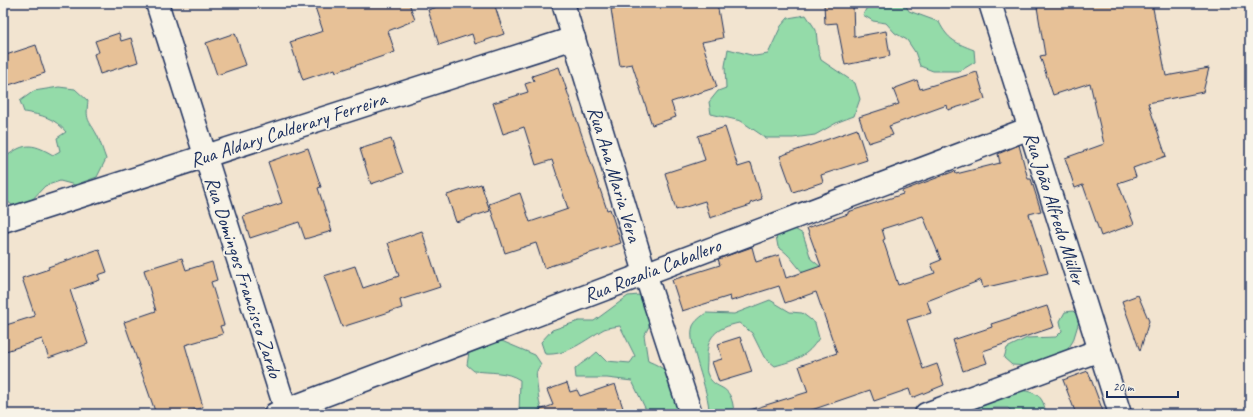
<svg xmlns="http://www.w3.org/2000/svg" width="1253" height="417" viewBox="0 0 1253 417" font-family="Caveat,sans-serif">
  <rect width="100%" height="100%" fill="#f2e4d0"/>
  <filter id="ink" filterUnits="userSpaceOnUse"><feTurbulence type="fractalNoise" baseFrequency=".025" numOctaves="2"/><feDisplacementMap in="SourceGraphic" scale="8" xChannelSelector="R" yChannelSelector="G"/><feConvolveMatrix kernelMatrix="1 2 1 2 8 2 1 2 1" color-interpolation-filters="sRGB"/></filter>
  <g filter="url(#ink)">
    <g fill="#94dba9" stroke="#588584">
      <path d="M869 3H904L909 11 939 22C948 40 956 43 974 50L975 62 960 71H933L920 66 915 52 907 40 895 33 886 23 873 21 863 15Z"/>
      <path d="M806 15 816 30 818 50 821 60 855 83 860 99 854 116 838 122 815 135 793 138H766L741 121 711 114 709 102 718 91 726 88 725 66 728 49 755 56 768 54 781 26 788 18Z"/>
      <path d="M59 87 75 89 88 101C85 123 90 120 98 137 101 144 103 151 106 159L97 177 75 185 60 181 45 186 28 204 14 206 3 199V159C23 143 31 142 53 155L60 151 57 138 66 132C55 118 42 115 24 112L20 101 34 91Z"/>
      <path d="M793 228 803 234 811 259 821 267 806 276C796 266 790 254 778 247L776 236Z"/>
      <path d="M639 295 648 298C654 311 652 324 644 335L648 361C678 373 674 385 680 414H648L632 381 607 378H576L575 369C582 362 590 359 597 352L606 361 630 363 635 356 620 326C615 327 609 327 604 329 585 340 567 356 545 354L541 342 552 330 579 321H594L628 296Z"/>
      <path d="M770 300 790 312 802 313 815 323 819 338C807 357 796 360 775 366L764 357 752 333 739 323C716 328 706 336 707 361 707 364 706 370 707 373 715 394 732 379 734 414H709C710 390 686 343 693 326 695 321 702 316 706 313L734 314Z"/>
      <path d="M1073 311 1080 318 1073 341 1064 355 1030 366 1012 365 1004 358 1007 348 1027 338 1056 337 1062 331 1060 321 1065 312Z"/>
      <path d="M497 339 535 355 541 364C534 374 537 374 537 385 539 398 538 401 543 414H519L520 380C507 371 490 373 474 371L467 365 469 352Z"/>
      <path d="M1021 390C1038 393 1043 396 1046 414H1015L1008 408H993L979 414H956Z"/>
    </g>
    <g fill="#e7c197" stroke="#1b2f5e" fill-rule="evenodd">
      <path d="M326 3H409L415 20 388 31 395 52 336 72 335 69 303 80 290 42 323 31 315 7Z"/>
      <path d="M448 3H494L504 34 475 44 472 34 439 45 428 10Z"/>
      <path d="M651 3H717L723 38 702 42 717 87 671 102 676 117 652 125 632 64 620 66 611 9Z"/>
      <path d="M824 3H853L854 37 886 31 890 56 845 65 837 23 825 24Z"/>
      <path d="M1063 3H1152L1166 76 1209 68 1203 92 1148 103 1166 156 1133 168 1136 177 1118 183 1134 224 1101 236 1083 185 1075 188 1065 158 1104 144 1090 83 1053 95 1040 56 1045 55 1037 7Z"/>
      <path d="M119 33 121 41 131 38 138 62 100 74 94 54 99 52 95 41Z"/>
      <path d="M235 33 246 65 217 75 206 43Z"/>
      <path d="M36 45 45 73 3 87V56Z"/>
      <path d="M559 67 607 210 610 209 621 243 544 268 536 243 505 253 489 204 520 193 530 222 568 209 552 160 536 165 524 127 503 134 493 103 528 92 525 84 534 81 532 76Z"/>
      <path d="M977 72 985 99 948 110 947 105 889 126 893 135 868 143 859 117 899 104 893 89 917 80 920 89Z"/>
      <path d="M725 127 738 167 751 163 762 199 750 203 751 205 710 218 705 201 676 210 665 173 705 160 698 136Z"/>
      <path d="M857 129 867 160 821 175 823 182 793 192 780 156Z"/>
      <path d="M391 139 403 173 371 184 360 149Z"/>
      <path d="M1019 145 1028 179H1031L1041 211 1029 214 1048 273 983 288 981 280 927 301 931 313 907 320 923 369 937 364 944 385 912 398 909 389 874 401 870 390 800 414H751L750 410 808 392 799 366 837 353 816 292 785 303 779 286 731 301 730 296 682 311 672 280 720 265 718 259 752 247 756 262 779 255 786 278 821 266 807 228 848 214V212L903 194 902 191 955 171 956 174 1000 163 998 154ZM923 216 941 260 931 264 935 273 898 285 883 240 885 239 882 229Z"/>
      <path d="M308 148 321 187 318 188 332 231 305 239 299 222 250 238 243 216 282 203 268 162Z"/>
      <path d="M481 184 490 211 456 222 447 195Z"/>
      <path d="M422 231 440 287 400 300 402 308 342 327 324 276 355 266 363 288 399 276 388 243Z"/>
      <path d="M99 249 107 272 98 275 100 280 70 290 88 344 49 358 42 339 3 352V326L35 316 22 278 49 269 48 267Z"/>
      <path d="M182 258 186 270 212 262 217 280 211 282 224 325 220 326 223 334 185 345 203 407 182 414H156L124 322 156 311 144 270Z"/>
      <path d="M1138 295 1149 321 1140 351 1122 301Z"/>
      <path d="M1047 306 1054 327 983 351 987 363 963 371 953 340 992 327 991 324Z"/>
      <path d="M740 337 752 372 719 382 712 362 722 359 718 344Z"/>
      <path d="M1088 371 1104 414H1076L1063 380Z"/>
      <path d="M567 383 570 392 577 390 580 396 615 384 625 414H538L537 411 553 405 547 390Z"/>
    </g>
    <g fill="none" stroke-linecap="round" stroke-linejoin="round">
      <defs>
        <g id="minor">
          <path d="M157 3 287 414"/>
          <path d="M563 3 645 273 691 414"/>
          <path d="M990 3 1120 414"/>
          <path d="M3 221 574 38"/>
          <path d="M275 414 1030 128"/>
          <path d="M926 414 1100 350"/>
        </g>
      </defs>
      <use href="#minor" stroke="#1b2f5e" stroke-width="25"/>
      <use href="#minor" stroke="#f7f3e8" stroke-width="22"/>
    </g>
  </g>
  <g text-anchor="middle" stroke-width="4" stroke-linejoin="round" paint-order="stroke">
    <g font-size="20" fill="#1b2f5e" stroke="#f7f3e8">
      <text transform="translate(288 129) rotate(-18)" y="7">Rua Aldary Calderary Ferreira</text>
      <text transform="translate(615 174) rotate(73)" y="7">Rua Ana Maria Vera</text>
      <text transform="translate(1055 208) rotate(72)" y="7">Rua João Alfredo Müller</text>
      <text transform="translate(652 270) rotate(-21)" y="7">Rua Rozalia Caballero</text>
      <text transform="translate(244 277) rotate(72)" y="7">Rua Domingos Francisco Zardo</text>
    </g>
  </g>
  <rect width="1253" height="417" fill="none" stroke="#f7f3e8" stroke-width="16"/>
  <rect x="8" y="8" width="1237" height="401" fill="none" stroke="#1b2f5e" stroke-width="1.5" filter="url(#ink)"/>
  <path d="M1107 391v6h71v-6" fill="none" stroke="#1b2f5e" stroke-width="2"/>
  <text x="1113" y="391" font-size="12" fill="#1b2f5e" stroke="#f7f3e8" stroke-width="3" paint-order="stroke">20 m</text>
</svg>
